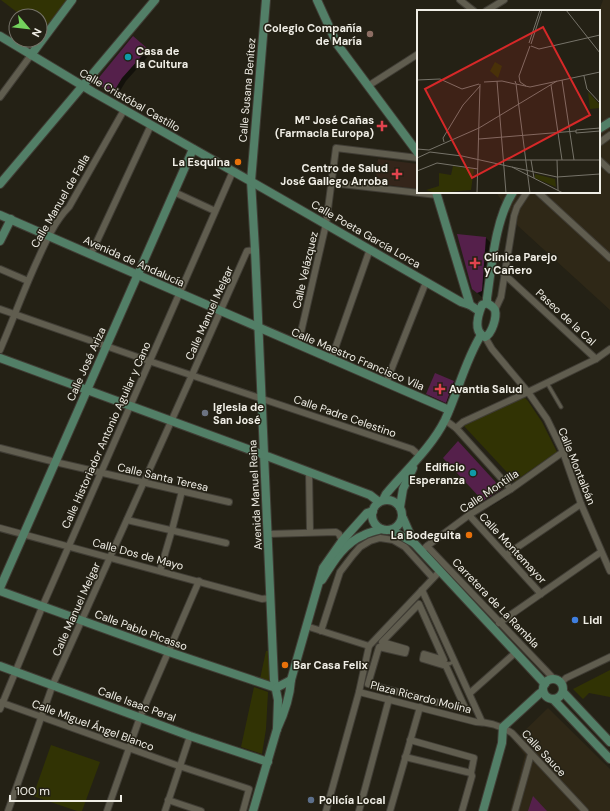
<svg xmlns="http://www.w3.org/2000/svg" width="610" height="811" viewBox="0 0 610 811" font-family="'DM Sans',sans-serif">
  <rect width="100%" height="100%" fill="#242115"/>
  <g fill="#2f2817">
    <path d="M603 0H610V310L518 226 496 192H599V11Z"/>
    <path d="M548 708 610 769V811H510L525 755 514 741Z"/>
  </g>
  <path fill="#34251a" d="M378 159 418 164V189L375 183Z"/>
  <g fill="#313304">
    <path d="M1 0H70L46 34 40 30V16H22Z"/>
    <path d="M522 398H525L528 401 542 422 557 452 515 481 463 425Z"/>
    <path d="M266 651H272L273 682 260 679Z"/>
    <path d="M610 670V697L589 693 583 699 573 689Z"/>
    <path d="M254 687 268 692 266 729 262 754 241 747Z"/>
    <path d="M51 745 100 762 82 811H77L33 796Z"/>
  </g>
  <g fill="#0007">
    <path d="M148 49 151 53 126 81 117 96 102 87 98 84Z"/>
    <path d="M458 235 486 238 492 244 484 299 473 289Z"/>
    <path d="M436 374 454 382 458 386 451 407 432 399 427 394Z"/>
    <path d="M464 449 508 496 490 507 484 500Z"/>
  </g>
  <g fill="#55204b">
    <path d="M133 36 148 49 122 78 113 93 97 84V80Z"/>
    <path d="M457 234 486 237 482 291 477 293 472 289Z"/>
    <path d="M435 373 454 381 446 403 426 394Z"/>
    <path d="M458 441 502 489 483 501 443 458Z"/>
    <path d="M533 796 547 811H528Z"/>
  </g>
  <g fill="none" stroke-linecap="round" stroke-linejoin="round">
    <defs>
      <g id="lane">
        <path d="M547 383 561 407"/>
        <path d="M442 662 449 664 455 661"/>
      </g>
      <g id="street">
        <path d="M460 0 474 11"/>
        <path d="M486 11 504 0"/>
        <path d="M368 86 418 54"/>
        <path d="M0 97 31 55"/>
        <path d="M599 143 610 135"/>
        <path d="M599 160 610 170"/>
        <path d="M332 183 437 195"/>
        <path d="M174 192 215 211"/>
        <path d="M538 192 610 258"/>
        <path d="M91 254 151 125"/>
        <path d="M0 269 28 281"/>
        <path d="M504 274 596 359"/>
        <path d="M0 309 149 361 412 449 420 456"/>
        <path d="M495 310 501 297 514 216 517 207 527 192"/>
        <path d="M485 337 492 349 528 392 547 419 563 452 581 504 610 571"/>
        <path d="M298 345 326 224 336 148 418 158"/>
        <path d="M0 350C13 320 24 289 38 259 46 241 55 221 69 207L124 110"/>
        <path d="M331 360 370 249"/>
        <path d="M386 383 426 282"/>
        <path d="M445 420 456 428 511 489"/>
        <path d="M456 428 463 422 528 392 596 359 610 349"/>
        <path d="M0 448 55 462 229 502"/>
        <path d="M309 472 310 532"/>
        <path d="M469 515 541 594"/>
        <path d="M127 520 226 543"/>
        <path d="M0 528 262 599 270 598"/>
        <path d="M268 534 336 532 339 534 342 541"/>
        <path d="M427 546 469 515 511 489 563 452"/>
        <path d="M421 551 427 546 554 679"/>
        <path d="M506 555 581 504"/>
        <path d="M160 571 172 530 182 491"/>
        <path d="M422 590 482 722"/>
        <path d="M419 604 444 660 424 654 423 659 446 666 466 710 368 684 379 647 405 653 406 649 382 642Z"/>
        <path d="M499 623 601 552"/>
        <path d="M306 626 369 646"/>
        <path d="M321 631 340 572 353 555 360 547 370 541 380 538 393 540 405 547 433 578"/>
        <path d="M561 683 566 678 610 657"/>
        <path d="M359 692 476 722C489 722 501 726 512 733L585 811"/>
        <path d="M470 693 515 653"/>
        <path d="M0 702 179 766 249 789 243 811"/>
        <path d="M0 709 43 605 233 171"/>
        <path d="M410 740 474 758 471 773"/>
        <path d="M405 757 471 773 472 776 462 811"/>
        <path d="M168 800 201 811"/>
        <path d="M8 811 53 684 192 375 247 251 255 250"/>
        <path d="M107 811 140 717 199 581"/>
        <path d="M165 811 190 736"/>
        <path d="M326 811 359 692 369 646 440 571"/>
        <path d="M359 811 389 699"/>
        <path d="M390 811 420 707"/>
        <path d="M515 811 531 754"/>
      </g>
      <g id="secondary">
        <path d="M266 0 251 181 255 250 274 680 278 700 277 729"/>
        <path d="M317 0 337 44 418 153"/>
        <path d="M0 36 93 92 266 190 461 302 470 305 479 311"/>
        <path d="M31 55 72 0"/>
        <path d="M599 129 610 122"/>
        <path d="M0 184 155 0"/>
        <path d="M436 192 470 305"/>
        <path d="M0 215C150 279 299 346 449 410"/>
        <path d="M0 241 11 219"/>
        <path d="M487 303V298C492 265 495 220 513 192"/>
        <path d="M487 303C490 305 493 306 495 310 497 317 492 334 485 337 473 332 478 315 482 305Z"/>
        <path d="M0 358 264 455 370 495 379 502"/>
        <circle cx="387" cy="515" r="15"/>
        <path d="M383 500 386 494C406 470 431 448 445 420 458 392 465 361 481 335"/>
        <path d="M400 507 403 489 413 468"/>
        <path d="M403 518 414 543"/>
        <path d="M391 530 414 543 545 684"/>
        <path d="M322 580C333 562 344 543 364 535 369 532 376 531 381 529"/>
        <path d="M0 588 193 149"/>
        <path d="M0 591 169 652 276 688"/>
        <path d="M0 666 190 736 268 762"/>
        <circle cx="553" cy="689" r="10"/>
        <path d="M276 688 291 680"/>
        <path d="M563 692 610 742"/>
        <path d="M553 699 610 759"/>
        <path d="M253 811 277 729C284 714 290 697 291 680L323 568 342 541 367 513 373 511"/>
        <path d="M483 811 502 743 503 727 539 694 543 691"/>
      </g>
    </defs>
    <use href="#lane" stroke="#403d35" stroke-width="5"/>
    <use href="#street" stroke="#403d35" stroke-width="8"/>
    <use href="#secondary" stroke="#403d35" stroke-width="10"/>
    <use href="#lane" stroke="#605d4f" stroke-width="3"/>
    <use href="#street" stroke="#605d4f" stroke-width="6"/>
    <use href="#secondary" stroke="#527f67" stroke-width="8"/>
  </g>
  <circle fill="#8d6e63" stroke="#242115" stroke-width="1.5" cx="370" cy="34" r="4"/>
  <g fill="#0f9aa8" stroke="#242115" stroke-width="1.5">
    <circle cx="128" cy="57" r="4"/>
    <circle cx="473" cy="473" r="4"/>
  </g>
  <g fill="#e0444e" stroke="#242115" stroke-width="1.5">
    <path d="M380 120h4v4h4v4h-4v4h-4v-4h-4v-4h4z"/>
    <path d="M395 168h4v4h4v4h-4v4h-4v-4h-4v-4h4z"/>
    <path d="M473 257h4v4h4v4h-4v4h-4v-4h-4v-4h4z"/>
    <path d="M438 383h4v4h4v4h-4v4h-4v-4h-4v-4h4z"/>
  </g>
  <g fill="#e8710a" stroke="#242115" stroke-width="1.5">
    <circle cx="238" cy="162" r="4"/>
    <circle cx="469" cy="535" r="4"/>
    <circle cx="285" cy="665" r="4"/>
  </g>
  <circle fill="#6b7280" stroke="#242115" stroke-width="1.5" cx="205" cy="413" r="4"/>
  <circle fill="#3f7fe0" stroke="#242115" stroke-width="1.5" cx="575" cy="620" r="4"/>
  <circle fill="#5c6f8a" stroke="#242115" stroke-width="1.5" cx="311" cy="800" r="4"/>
  <g text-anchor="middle" stroke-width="3" stroke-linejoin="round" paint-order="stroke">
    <g font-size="11" font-weight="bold" fill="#f0eee6" stroke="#242115" text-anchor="start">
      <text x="362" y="32" text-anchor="end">Colegio Compañía<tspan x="362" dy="13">de María</tspan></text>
      <text x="136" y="55">Casa de<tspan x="136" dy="13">la Cultura</tspan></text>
      <text x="374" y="124" text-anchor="end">Mª José Cañas<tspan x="374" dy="13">(Farmacia Europa)</tspan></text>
      <text x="230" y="166" text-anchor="end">La Esquina</text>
      <text x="388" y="172" text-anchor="end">Centro de Salud<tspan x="388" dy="13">José Gallego Arroba</tspan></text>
      <text x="484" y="261">Clínica Parejo<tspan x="484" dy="13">y Cañero</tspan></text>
      <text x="449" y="393">Avantia Salud</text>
      <text x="213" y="411">Iglesia de<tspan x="213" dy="13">San José</tspan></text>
      <text x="465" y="471" text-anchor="end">Edificio<tspan x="465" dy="13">Esperanza</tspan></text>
      <text x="461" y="539" text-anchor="end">La Bodeguita</text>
      <text x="583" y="624">Lidl</text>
      <text x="293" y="669">Bar Casa Felix</text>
      <text x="319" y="804">Policía Local</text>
    </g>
    <g font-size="11" fill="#f0eee6" stroke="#242115">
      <text transform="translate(247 90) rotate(-85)" y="4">Calle Susana Benítez</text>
      <text transform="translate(130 100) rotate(30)" y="4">Calle Cristóbal Castillo</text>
      <text transform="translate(60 201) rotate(-60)" y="4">Calle Manuel de Falla</text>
      <text transform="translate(366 234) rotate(30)" y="4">Calle Poeta García Lorca</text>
      <text transform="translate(134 261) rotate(24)" y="4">Avenida de Andalucía</text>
      <text transform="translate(305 270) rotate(-77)" y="4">Calle Velázquez</text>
      <text transform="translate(209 313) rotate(-66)" y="4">Calle Manuel Melgar</text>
      <text transform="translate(566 317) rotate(43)" y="4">Paseo de la Cal</text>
      <text transform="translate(358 359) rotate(23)" y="4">Calle Maestro Francisco Vila</text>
      <text transform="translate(86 364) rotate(-66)" y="4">Calle José Ariza</text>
      <text transform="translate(345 416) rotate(19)" y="4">Calle Padre Celestino</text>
      <text transform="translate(106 435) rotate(-66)" y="4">Calle Historiador Antonio Aguilar y Cano</text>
      <text transform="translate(577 466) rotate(68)" y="4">Calle Montalbán</text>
      <text transform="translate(163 477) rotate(13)" y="4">Calle Santa Teresa</text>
      <text transform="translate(489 491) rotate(-34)" y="4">Calle Montilla</text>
      <text transform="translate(255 495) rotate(-93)" y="4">Avenida Manuel Reina</text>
      <text transform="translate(513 548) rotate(47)" y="4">Calle Montemayor</text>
      <text transform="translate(138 554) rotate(15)" y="4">Calle Dos de Mayo</text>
      <text transform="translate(496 603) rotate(46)" y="4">Carretera de La Rambla</text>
      <text transform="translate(76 609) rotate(-66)" y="4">Calle Manuel Melgar</text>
      <text transform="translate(141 630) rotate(20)" y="4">Calle Pablo Picasso</text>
      <text transform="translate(421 697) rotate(14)" y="4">Plaza Ricardo Molina</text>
      <text transform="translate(137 704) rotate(20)" y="4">Calle Isaac Peral</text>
      <text transform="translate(93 725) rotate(20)" y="4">Calle Miguel Ángel Blanco</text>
      <text transform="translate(544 753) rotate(47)" y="4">Calle Sauce</text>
    </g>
  </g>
  <g transform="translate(417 10)">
    <rect width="183" height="183" fill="#242115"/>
    <path d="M78 52 85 56 81 68 73 61ZM171 82 183 95V98L173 99ZM36 156 57 159 54 180 19 183 9 180 22 176V163L34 165ZM118 164 138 169 139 177 118 168Z" fill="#313304"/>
    <path fill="none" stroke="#767369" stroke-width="1" d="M149 0 183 43M112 33 123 0M114 34 125 0M114 36 122 39 183 25M167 66 170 79 183 93M0 70 23 69 45 79 62 74M145 70 157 150M80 71 89 183M98 71 99 74 113 77 183 62M67 72 85 71 98 74M99 74 113 183M134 75 145 150M109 76 103 72 102 66 113 36M183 118 159 120V123L183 121M62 129 159 121M27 132 26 128 46 95 63 76M0 139 12 140 62 118 140 71M0 148 13 142 45 146 140 167 183 164M86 150H183M114 150 117 168M140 150 141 180M20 153 61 159M95 157 146 183M0 161 20 153M60 183 63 74"/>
    <path fill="#d62828" fill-opacity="0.15" stroke="#d62828" stroke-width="2" d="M126 17 173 105 55 168 8 79Z"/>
    <rect width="183" height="183" fill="none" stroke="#f0eee6" stroke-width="2"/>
  </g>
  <g transform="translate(28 28) rotate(118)"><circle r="19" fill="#242115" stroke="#767369"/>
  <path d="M0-3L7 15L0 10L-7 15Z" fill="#74d25c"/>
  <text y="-6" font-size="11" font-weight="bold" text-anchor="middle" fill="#f0eee6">N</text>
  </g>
  <path d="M10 795v6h111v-6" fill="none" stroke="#f0eee6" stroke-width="2"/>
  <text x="16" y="795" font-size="12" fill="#f0eee6" stroke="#242115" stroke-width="3" paint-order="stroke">100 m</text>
</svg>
